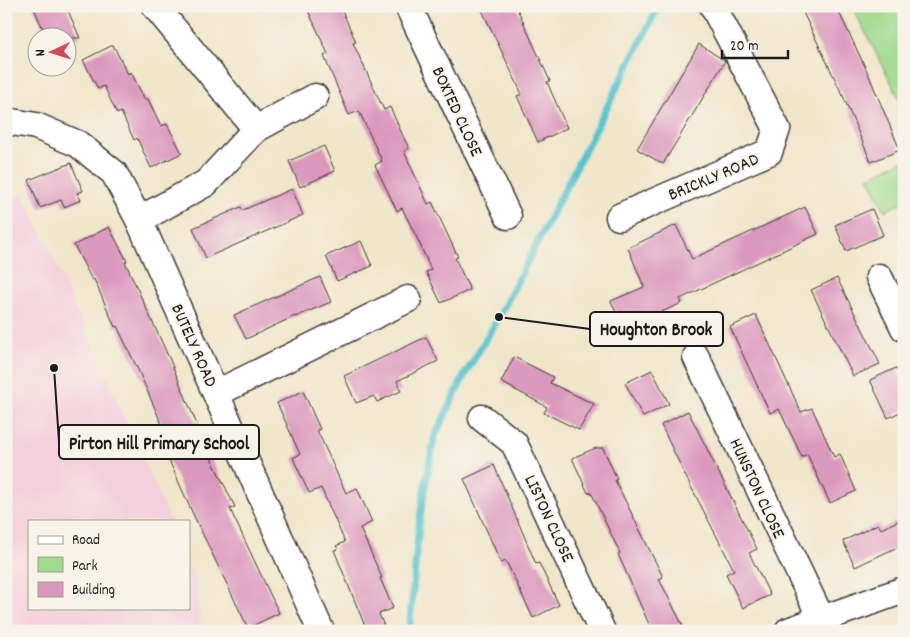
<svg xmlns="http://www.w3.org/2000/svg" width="910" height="637" viewBox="0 0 910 637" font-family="Dekko,sans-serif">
  <rect width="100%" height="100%" fill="#f7f3e8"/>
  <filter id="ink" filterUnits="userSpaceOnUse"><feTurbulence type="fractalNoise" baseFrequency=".02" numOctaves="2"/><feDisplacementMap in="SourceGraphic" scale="10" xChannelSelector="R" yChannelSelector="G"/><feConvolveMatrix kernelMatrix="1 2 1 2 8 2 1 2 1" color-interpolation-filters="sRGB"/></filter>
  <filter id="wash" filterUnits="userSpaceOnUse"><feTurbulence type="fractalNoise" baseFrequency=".0096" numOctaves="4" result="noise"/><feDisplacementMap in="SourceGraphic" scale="20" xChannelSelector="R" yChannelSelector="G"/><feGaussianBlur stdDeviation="1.12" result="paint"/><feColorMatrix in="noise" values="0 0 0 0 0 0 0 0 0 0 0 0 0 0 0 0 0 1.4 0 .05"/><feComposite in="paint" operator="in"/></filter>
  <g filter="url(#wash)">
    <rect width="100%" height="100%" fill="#efe5c9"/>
    <path fill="#f4cfdc" d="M23 195 48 245 170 521H29V608H189V565L197 583 200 631H6V202Z"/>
    <g fill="#9fda8d" stroke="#5e7b54">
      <path d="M852 6H904V108Z"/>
      <path d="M904 160V202L885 211 868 177Z"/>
    </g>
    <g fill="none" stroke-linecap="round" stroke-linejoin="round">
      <path stroke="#58c5d0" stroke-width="7" d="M409 631 419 525 426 480 435 436 464 376 499 317 659 6"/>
    </g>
    <g id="blocks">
      <g fill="#db98bd">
        <path d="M33 6H66L80 38H47Z"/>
        <path d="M306 6H340L356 42 353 43 384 110 390 107 403 136 409 148 404 151 411 167 428 204 432 202 436 210 458 257 455 258 470 290 441 303 426 272 431 270 418 240 402 208 397 211 375 165 382 161 359 111 349 115 324 56 328 54Z"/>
        <path d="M480 6H516L550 81 547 82 567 128 538 142 517 96 522 94Z"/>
        <path d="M800 6H836L867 71 900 150 871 162 843 96Z"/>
        <path d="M699 44 725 61 663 164 637 149Z"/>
        <path d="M113 45 128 74 131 72 145 100 148 99 161 126 167 124 182 153 151 168 137 138 134 140 121 112 117 114 104 86 98 89 83 60Z"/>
        <path d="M324 146 335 171 300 187 289 161Z"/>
        <path d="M71 163 83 191 77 193 81 200 64 207 61 200 40 208 29 180Z"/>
        <path d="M292 189 303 215 206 258 193 228 241 207 243 210Z"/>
        <path d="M805 207 818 234 680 299 682 303 623 329 611 301 644 287 628 248 676 225 692 259Z"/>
        <path d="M872 209 883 235 846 251 835 225Z"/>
        <path d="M109 227 127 261 125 262 170 360 211 458 235 507 230 509 279 613 248 628 192 512 168 458 175 455 140 374 117 326 115 327 94 279 92 280 74 245Z"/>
        <path d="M361 241 372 266 337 281 326 256Z"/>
        <path d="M320 277 331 302 295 317V316L246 339 234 315Z"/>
        <path d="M837 278 880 364 853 376 811 290Z"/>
        <path d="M756 315 801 412 812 408 834 457 840 454 856 491 830 503 807 454 802 457 779 409 770 413 730 327Z"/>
        <path d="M426 337 438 361 397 381 401 391 377 402 374 396 356 403 344 376Z"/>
        <path d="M514 357 553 377 550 383 594 404 579 430 544 413 547 407 501 382Z"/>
        <path d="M896 368 904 384V410L888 418 870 380Z"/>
        <path d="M652 370 669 404 643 417 625 383Z"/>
        <path d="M303 391 320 429 317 430 346 493 357 488 372 522 360 528 382 578H380L393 608 379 614 386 631H367L334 550 338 549 336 546 345 542 321 488 309 493 293 458 300 454 277 403Z"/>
        <path d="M688 411 757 549 749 553 770 595 743 608 726 574 734 570 684 473 661 425Z"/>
        <path d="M596 448H603L617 479 615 480 663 577 659 579 683 626 672 631H652L618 554 620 553 591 492 588 493 572 458Z"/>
        <path d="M494 465 536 564 539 563 559 605 533 618 506 561 501 563 464 479Z"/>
        <path d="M904 518V544L855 567 843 541 878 524 881 529Z"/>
      </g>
    </g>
  </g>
  <g filter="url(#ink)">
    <use href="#blocks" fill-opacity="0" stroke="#3c3a36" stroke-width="1"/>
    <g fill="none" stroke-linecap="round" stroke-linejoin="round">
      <defs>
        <g id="minor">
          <path d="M155 6 256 129"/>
          <path d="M408 6 508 216"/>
          <path d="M6 121 36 126 78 144 114 173 139 220 321 631"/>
          <path d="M619 217 769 152 777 129 713 6"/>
          <path d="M139 220 206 183 256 129 315 97"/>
          <path d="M879 277 904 328"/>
          <path d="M696 357 821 618"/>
          <path d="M217 393 408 299"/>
          <path d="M482 418 514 443 602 631"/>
          <path d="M788 631 904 590"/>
        </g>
      </defs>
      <use href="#minor" stroke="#3c3a36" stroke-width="29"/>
      <use href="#minor" stroke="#fff" stroke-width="26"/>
    </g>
  </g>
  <g text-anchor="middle" stroke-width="4" stroke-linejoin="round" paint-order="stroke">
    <g font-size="18" fill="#1c1c1c" stroke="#f7f3e8">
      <text transform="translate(458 111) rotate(65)" y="6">BOXTED CLOSE</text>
      <text transform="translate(713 176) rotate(-23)" y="6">BRICKLY ROAD</text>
      <text transform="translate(195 345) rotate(66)" y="6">BUTELY ROAD</text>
      <text transform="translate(758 488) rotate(65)" y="6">HUNSTON CLOSE</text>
      <text transform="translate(550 518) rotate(65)" y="6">LISTON CLOSE</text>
    </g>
  </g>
  <path fill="none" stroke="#1c1c1c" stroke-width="2" d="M499 317L590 329M54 368L59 442"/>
  <g fill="#1c1c1c" stroke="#f7f3e8" stroke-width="2">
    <circle cx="499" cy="317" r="5"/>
    <circle cx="54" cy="368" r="5"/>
  </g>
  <g fill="#f7f3e8" stroke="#1c1c1c" stroke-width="2">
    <rect x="590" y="312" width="133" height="34" rx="5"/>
    <rect x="59" y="425" width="200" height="34" rx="5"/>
  </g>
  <g font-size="19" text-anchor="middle" font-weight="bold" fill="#1c1c1c">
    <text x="656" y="335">Houghton Brook</text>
    <text x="159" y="449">Pirton Hill Primary School</text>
  </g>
  <rect width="910" height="637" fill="none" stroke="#f7f3e8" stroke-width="25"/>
  <rect x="28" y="520" width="162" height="90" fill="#f7f3e8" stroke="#9f9d96"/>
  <rect x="38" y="536" width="25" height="8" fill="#ffffff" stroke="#9f9d96"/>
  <text x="72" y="544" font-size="15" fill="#1c1c1c">Road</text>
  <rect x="38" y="557" width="25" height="15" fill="#9fda8d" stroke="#9f9d96"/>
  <text x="72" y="570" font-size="15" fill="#1c1c1c">Park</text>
  <rect x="38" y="582" width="25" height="15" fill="#db98bd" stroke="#9f9d96"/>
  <text x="72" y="594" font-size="15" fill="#1c1c1c">Building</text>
  <g transform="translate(52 52) rotate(266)"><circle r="24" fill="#f7f3e8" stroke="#9f9d96"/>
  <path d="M0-4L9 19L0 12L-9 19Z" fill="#d1495b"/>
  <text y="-8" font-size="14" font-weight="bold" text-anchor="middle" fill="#1c1c1c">N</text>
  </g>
  <path d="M722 50v8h66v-8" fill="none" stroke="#1c1c1c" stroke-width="2.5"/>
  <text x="730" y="50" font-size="15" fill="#1c1c1c" stroke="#f7f3e8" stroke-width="4" paint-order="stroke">20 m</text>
</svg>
